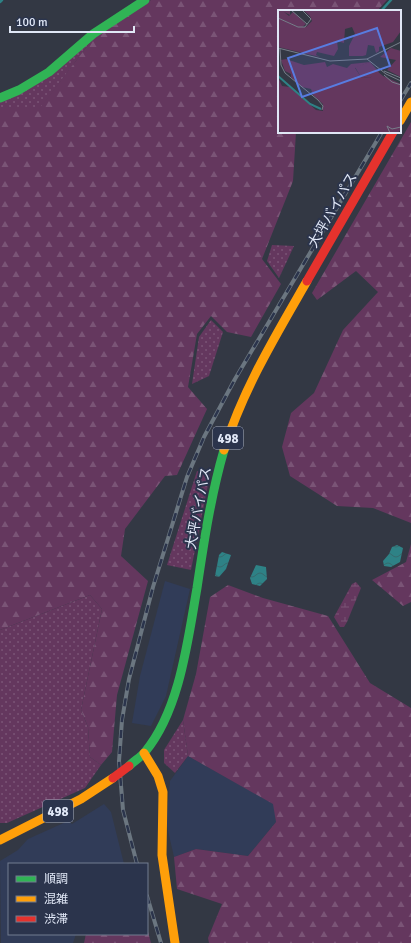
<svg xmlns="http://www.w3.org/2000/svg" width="411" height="943" viewBox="0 0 411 943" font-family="Signika,'Noto Sans JP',sans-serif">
  <defs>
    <pattern id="grass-dots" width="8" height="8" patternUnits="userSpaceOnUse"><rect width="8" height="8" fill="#64375e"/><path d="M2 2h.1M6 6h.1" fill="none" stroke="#7a5476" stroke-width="1.8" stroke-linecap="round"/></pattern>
    <pattern id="forest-firs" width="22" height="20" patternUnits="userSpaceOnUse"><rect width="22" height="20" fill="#64375e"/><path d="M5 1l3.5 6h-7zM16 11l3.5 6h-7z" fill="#7a5476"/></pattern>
    <pattern id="wetland-marsh" width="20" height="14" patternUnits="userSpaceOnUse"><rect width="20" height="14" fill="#64375e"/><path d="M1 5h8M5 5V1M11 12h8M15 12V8" fill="none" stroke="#7a5476"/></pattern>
    <pattern id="water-waves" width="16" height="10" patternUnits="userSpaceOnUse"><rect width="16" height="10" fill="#2e8286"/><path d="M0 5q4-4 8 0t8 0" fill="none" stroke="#366a6e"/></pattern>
  </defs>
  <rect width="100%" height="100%" fill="#333844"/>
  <g fill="#313c58">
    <path d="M165 581 190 589 166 696 151 726 132 723 140 676Z"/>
    <path d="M188 756 274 804 276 822 248 856 196 849 174 857 166 822 170 781Z"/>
    <path d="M104 804 111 812 124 864H9V934H76L73 943H1L0 861 18 850 28 839 68 821 72 824Z"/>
  </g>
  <g fill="url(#grass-dots)">
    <path d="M95 36 39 110 0 109V101Z"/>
    <path d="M272 245 294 246 279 278 267 261Z"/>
    <path d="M211 320 223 332 209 376 192 384 199 337Z"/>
    <path d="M197 471 210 475 191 570 167 565Z"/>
    <path d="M90 595 102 609 81 710 88 727 90 757 101 765 85 788 7 823H0V630Z"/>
    <path d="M183 720 188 756 175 773 164 763V750Z"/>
  </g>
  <g fill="url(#forest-firs)">
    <path d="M151 0H387L377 11H279V132H296L293 181 262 259 281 284 251 337 227 332 211 316 197 334 188 387 207 409 177 475 165 476 125 529 121 556 148 581 117 695 112 752 101 765 90 757 88 727 81 710 102 609 90 595 0 630V109H39L95 36Z"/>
    <path d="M411 122V523L373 508 337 506 290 476 282 447 291 413 314 393 343 330 378 292 356 271 317 300 312 293Z"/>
    <path d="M411 544V602L403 606 372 580 406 562Z"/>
    <path d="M228 585 263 598 328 616 370 683 411 708V943H209L208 938 222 904 177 889 174 857 196 849 248 856 276 822 273 804 188 756 183 720 196 674 210 597Z"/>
    <path d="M147 928 151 943H84L86 934H147Z"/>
  </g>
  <path fill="url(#wetland-marsh)" d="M356 582 361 588 347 622 344 627H340L334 617 352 584Z"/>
  <g fill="url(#water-waves)">
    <path d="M397 545 403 548 400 562 391 567 384 566 383 561 389 554 392 547Z"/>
    <path d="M222 552 231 555 226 569 219 577 215 576 219 555Z"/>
    <path d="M256 565 266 567 267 579 260 586 252 584 250 578Z"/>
  </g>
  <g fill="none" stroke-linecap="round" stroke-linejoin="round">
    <g stroke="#2e8286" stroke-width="2.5">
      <path d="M0 2 2 0"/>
      <path d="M381 11 391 0"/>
    </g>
    <g stroke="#30b455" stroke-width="9">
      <path d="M0 98 19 90 49 72 93 34 145 0"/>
      <path d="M129 766C134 761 141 757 145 752 180 710 188 639 197 588 204 541 211 495 224 450"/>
    </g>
    <g stroke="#ff9f0a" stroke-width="9">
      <path d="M400 121 411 102"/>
      <path d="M224 450C243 389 276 335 307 281"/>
      <path d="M144 753 158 776 163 792 162 855 175 943"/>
      <path d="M0 840 81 799 113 778"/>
    </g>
    <path stroke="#e5322d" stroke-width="9" d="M307 281 393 132"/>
    <defs>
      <g id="rail">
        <path d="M400 101 411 83"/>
        <path d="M137 864 123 810 119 761 122 720 129 679 153 587 187 477 204 437 235 379 382 132"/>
        <path d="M147 896 161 943"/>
      </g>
    </defs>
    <use href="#rail" stroke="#6b7680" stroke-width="4"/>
    <use href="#rail" stroke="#2b344c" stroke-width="2.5" stroke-dasharray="8" stroke-linecap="butt"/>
    <path stroke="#e5322d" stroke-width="9" d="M113 778 129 766"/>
  </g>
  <g text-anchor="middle" stroke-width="4" stroke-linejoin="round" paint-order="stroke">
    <g fill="#2b344c" stroke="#aab1c3" stroke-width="1">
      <rect x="213" y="427" width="30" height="22" rx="3"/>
      <rect x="43" y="800" width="30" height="22" rx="3"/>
    </g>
    <g font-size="13" font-weight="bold" fill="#e0e7f6">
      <text x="228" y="443">498</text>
      <text x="58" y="816">498</text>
    </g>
    <g font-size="14" fill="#e0e7f6" stroke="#2b344c">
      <text transform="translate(332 210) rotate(-60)" y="5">大坪バイパス</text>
      <text transform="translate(198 508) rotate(-79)" y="5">大坪バイパス</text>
    </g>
  </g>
  <g transform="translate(278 10)">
    <rect width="123" height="123" fill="#333844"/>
    <path d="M0 0H12V5L6 2 11 6 15 2 28 14 23 18 0 8ZM92 52 101 62 92 68 83 67 77 57Z" fill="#64375e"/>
    <path d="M25 0H123V21L115 32 101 37V41L98 43 96 36 90 35 88 45 85 46H71V36L77 24 74 17 67 19 66 33 59 31 60 39 56 46 39 42 38 45 42 47 0 37V8L20 17H28L34 11 32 6ZM113 38 123 41V67L109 60 118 50 102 47ZM8 49 26 55 47 52 49 57 55 54 69 58 73 54 92 52 77 58 83 67 92 68 99 61 105 66 123 74V119L120 123H3L0 117V67L4 76 12 77 38 100 45 101V94L35 85 33 79 24 77 13 67V64L7 61 3 50Z" fill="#64375e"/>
    <path fill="none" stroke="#2e8286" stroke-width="2" d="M0 66 32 94 43 99"/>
    <path fill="none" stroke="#787e8b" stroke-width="1" d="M13 0 29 14M0 8 20 17H27L33 9 24 0M0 38 52 51 89 49 108 64 123 71M2 39 3 55 7 63 40 90 45 96 44 100M89 49 123 32M106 61 123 68M106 65 114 72 123 75M112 123 109 116 114 119 123 117"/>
    <path fill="#587ce1" fill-opacity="0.15" stroke="#587ce1" stroke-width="2" d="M99 18 112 56 24 87 10 48Z"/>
    <rect width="123" height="123" fill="none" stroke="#e0e7f6" stroke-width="2"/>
  </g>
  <rect x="8" y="863" width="140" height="72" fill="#2b344c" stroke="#737c90"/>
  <rect x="16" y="876" width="20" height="6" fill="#30b455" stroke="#737c90"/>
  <text x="44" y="883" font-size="12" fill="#e0e7f6">順調</text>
  <rect x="16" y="896" width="20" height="6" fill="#ff9f0a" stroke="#737c90"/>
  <text x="44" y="903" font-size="12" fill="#e0e7f6">混雑</text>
  <rect x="16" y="916" width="20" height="6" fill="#e5322d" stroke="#737c90"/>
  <text x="44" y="923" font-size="12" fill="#e0e7f6">渋滞</text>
  <path d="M10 26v6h124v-6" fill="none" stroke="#e0e7f6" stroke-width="2"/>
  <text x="16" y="26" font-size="12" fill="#e0e7f6" stroke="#2b344c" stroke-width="3" paint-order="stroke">100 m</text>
</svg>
